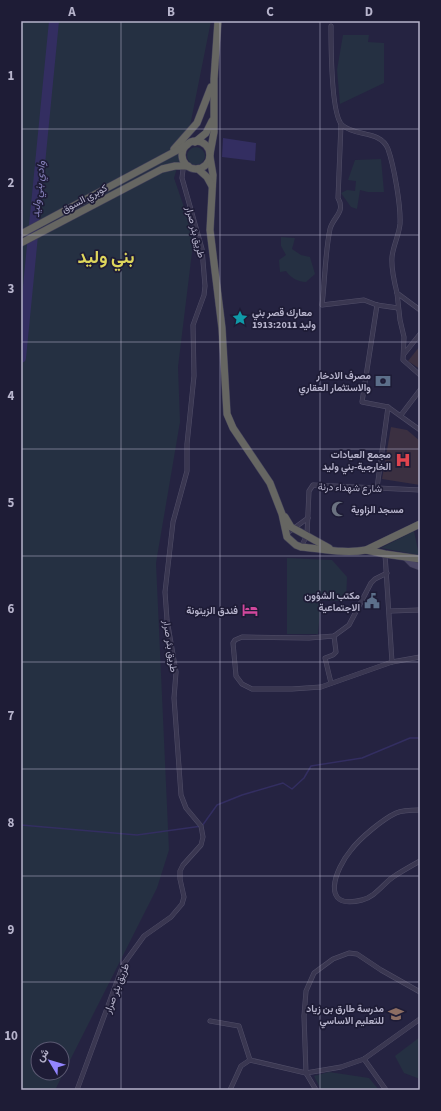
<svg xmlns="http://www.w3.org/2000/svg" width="441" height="1111" viewBox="0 0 441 1111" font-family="'Source Sans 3',Vazirmatn,sans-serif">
  <rect width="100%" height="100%" fill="#252341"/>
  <g fill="#3b3041">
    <path d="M420 346V369L408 361Z"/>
    <path d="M391 427 407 430 420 441V485L382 479Z"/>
  </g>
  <g fill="#253042" fill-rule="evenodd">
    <path d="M21 21H211L190 126 174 178 194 236 178 367 180 422 156 563 169 850 157 888 55 1090H21ZM38 1049H62V1073H38Z"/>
    <path d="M343 35H369L368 42 384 43V83L340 104 337 70Z"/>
    <circle cx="196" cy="156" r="9"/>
    <path d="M381 159 384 192H368L360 190 357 209 351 207 341 193 347 190 355 191 356 181 348 180 355 160Z"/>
    <path d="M281 237 295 238 292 249 301 255 310 257 315 274 306 282C298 282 291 278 286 271L280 272 279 260 286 255 281 246Z"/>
    <path d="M414 531 419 555 381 548Z"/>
    <path d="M287 558 332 560 347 577 346 601H321L318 634H287Z"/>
    <path d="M420 1037V1079L404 1073 395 1056Z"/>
    <path d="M329 1072 369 1078 379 1090H321L314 1076Z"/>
  </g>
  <path fill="#332e61" d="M223 138 256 143 255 161 222 157Z"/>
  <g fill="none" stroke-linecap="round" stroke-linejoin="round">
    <path stroke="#332e61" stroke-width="1.5" d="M21 825 137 835 202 826 217 805 242 795 283 783 292 789 304 778 311 766 362 758 410 738H420"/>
    <path stroke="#332e61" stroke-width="10" d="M21 358 54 21"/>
    <defs>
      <g id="minor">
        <path d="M331 26C331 44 331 114 342 125 355 137 381 130 388 149 394 166 401 206 400 224 399 235 393 246 392 257 391 269 394 281 397 293L420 310"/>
        <path d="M341 124 338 198C346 212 333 217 330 229 325 253 325 280 322 305L364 300 377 305 398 308"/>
        <path d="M397 293 400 320 404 337 403 360 420 375"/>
        <path d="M377 305 362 402 388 407 420 430"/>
        <path d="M404 354 420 334"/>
        <path d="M401 415 420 390"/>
        <path d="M377 488 388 407"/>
        <path d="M286 534 308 518"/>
        <path d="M301 547 307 535 309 491 313 485 420 490"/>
        <path d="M385 554 392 662 420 657"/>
        <path d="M387 573 375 579 371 583 349 625 334 636 309 638 242 637 235 640 233 643 236 676 242 684 252 689H292L321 687 392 662"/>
        <path d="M390 611 420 610"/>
        <path d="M331 683 325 658 333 655 336 652 334 636"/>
        <path d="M420 810C412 810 403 810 396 813 383 819 360 838 351 850 335 869 319 911 362 900 375 897 383 884 393 877 402 871 411 866 420 861"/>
        <path d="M210 1021 239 1026 250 1060"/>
        <path d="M364 1059 386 1090"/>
        <path d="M77 1090 123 965 144 936 171 917 182 904 184 897 180 879V871L183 865 201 845 203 837 201 826 186 808 181 795 174 698 176 672 167 620 165 592 173 522 187 471V444L194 376 193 325 204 295 205 286 202 249 182 178 184 161"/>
        <path d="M230 1090 241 1066 250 1060 306 1073 341 1067 364 1059 420 1019"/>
        <path d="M316 1090 306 1073 304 1016 306 991 314 973 333 959 349 953 357 954 381 970 420 992"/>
      </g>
      <path id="secondary" d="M405 557 412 564 420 567"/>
      <g id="trunk">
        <circle cx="196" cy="155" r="14"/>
        <path d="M195 142 206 133 212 121"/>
        <path d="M174 149 197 123 211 87"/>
        <path d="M210 154 214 132V79L218 21"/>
        <path d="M210 157 213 175 210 230 222 328 227 414 233 428 270 483 282 514 287 537 296 545 301 547C323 549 345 554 366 550L420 524"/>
        <path d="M198 169 207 177 212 186"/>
        <path d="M21 234 187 145"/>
        <path d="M21 243 162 169 175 166H188"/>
        <path d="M285 517 291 527 329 548"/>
        <path d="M366 550 385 554 420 559"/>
      </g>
    </defs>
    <use href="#minor" stroke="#524f69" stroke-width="5"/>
    <use href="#secondary" stroke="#403e57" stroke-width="7"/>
    <use href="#trunk" stroke="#413f59" stroke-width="8"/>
    <use href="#minor" stroke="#3a3751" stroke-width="4"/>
    <use href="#secondary" stroke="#494564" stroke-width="6"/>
    <use href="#trunk" stroke="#666662" stroke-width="7"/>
  </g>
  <path fill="none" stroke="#b7b4cc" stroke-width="1" stroke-opacity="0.55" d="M121 21V1090M220 21V1090M320 21V1090M21 129H420M21 235H420M21 342H420M21 449H420M21 556H420M21 662H420M21 769H420M21 876H420M21 982H420"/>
  <defs>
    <symbol id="sight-bare" viewBox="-9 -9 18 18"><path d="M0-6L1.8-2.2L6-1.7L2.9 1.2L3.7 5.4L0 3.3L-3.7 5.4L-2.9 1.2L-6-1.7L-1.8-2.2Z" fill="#0f9aa8" stroke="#1e1c36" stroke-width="2.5" paint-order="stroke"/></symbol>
    <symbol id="bank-bare" viewBox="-9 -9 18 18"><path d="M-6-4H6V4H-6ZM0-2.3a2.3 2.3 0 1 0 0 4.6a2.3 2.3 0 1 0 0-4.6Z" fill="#5c6f8a" stroke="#1e1c36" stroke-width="2.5" paint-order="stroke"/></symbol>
    <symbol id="hospital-bare" viewBox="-9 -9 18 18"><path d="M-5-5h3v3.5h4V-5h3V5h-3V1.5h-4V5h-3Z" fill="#e0444e" stroke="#1e1c36" stroke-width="2.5" paint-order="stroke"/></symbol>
    <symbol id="mosque-bare" viewBox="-9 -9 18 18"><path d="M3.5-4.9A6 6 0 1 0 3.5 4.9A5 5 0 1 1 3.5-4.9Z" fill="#6b7280" stroke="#1e1c36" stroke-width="2.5" paint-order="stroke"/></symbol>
    <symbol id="civic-bare" viewBox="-9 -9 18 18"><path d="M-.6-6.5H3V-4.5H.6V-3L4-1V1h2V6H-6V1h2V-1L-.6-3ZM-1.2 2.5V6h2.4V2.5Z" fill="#5c6f8a" stroke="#1e1c36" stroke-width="2.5" paint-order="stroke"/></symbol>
    <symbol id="hotel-bare" viewBox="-9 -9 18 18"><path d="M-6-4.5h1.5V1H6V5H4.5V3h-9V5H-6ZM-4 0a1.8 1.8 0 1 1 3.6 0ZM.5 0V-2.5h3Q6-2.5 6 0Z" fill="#d1479c" stroke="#1e1c36" stroke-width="2.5" paint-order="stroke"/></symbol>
    <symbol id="school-bare" viewBox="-9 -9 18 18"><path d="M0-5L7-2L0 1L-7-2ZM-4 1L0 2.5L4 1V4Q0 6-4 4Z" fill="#8d6e63" stroke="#1e1c36" stroke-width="2.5" paint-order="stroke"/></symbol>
  </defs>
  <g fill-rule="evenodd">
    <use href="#sight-bare" x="229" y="307" width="22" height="22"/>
    <use href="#bank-bare" x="372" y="370" width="22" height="22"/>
    <use href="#hospital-bare" x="392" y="449" width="22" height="22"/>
    <use href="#mosque-bare" x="328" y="498" width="22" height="22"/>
    <use href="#civic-bare" x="361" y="590" width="22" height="22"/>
    <use href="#hotel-bare" x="239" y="599" width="22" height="22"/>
    <use href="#school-bare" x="385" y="1003" width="22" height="22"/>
  </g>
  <g text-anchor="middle" stroke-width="3.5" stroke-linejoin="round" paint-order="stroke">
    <g font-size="10" fill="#b7b4cc" stroke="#1e1c36">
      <text transform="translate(84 198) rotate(-28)" y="4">كوبري السوق</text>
      <text transform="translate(196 232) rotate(76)" y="4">طريق بئر صرار</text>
      <text transform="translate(350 487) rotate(2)" y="4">شارع شهداء درنة</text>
      <text transform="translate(171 646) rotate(82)" y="4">طريق بئر صرار</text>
      <text transform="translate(116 988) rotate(-69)" y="4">طريق بئر صرار</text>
    </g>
    <g font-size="10" font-weight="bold" fill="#b7b4cc" stroke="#1e1c36" text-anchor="end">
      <text x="252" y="316" text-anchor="start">معارك قصر بني<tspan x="252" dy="12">وليد 1913:2011</tspan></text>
      <text x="371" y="379">مصرف الادخار<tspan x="371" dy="12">والاستثمار العقاري</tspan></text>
      <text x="391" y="458">مجمع العيادات<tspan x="391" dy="12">الخارجية-بني وليد</tspan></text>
      <text x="351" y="513" text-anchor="start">مسجد الزاوية</text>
      <text x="360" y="599">مكتب الشؤون<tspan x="360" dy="12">الاجتماعية</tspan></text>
      <text x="238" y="614">فندق الزيتونة</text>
      <text x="384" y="1012">مدرسة طارق بن زياد<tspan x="384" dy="12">للتعليم الاساسي</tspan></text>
    </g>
    <g font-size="11" font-style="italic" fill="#8580b9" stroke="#1e1c36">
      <text transform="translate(38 189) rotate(-84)" y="4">وادي بني وليد</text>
    </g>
    <g font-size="18" font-weight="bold" fill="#ded65c" stroke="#1e1c36">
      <text x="106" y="263">بني وليد</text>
    </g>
  </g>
  <rect width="441" height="1111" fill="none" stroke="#1e1c36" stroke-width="44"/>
  <g transform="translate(50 1061) rotate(308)"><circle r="19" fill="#1e1c36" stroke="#5b5972"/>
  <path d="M0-3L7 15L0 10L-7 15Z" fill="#9385ff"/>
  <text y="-6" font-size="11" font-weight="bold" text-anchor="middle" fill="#b7b4cc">ش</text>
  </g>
  <rect x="22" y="22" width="397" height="1067" fill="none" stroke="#b7b4cc" stroke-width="1.5"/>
  <g font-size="13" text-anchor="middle" font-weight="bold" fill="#b7b4cc">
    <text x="72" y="16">A</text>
    <text x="171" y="16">B</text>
    <text x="270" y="16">C</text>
    <text x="369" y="16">D</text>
    <text x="11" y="80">1</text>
    <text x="11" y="187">2</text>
    <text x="11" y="293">3</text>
    <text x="11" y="400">4</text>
    <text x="11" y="507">5</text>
    <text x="11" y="613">6</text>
    <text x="11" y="720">7</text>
    <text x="11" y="827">8</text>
    <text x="11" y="934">9</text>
    <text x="11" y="1040">10</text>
  </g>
</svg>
